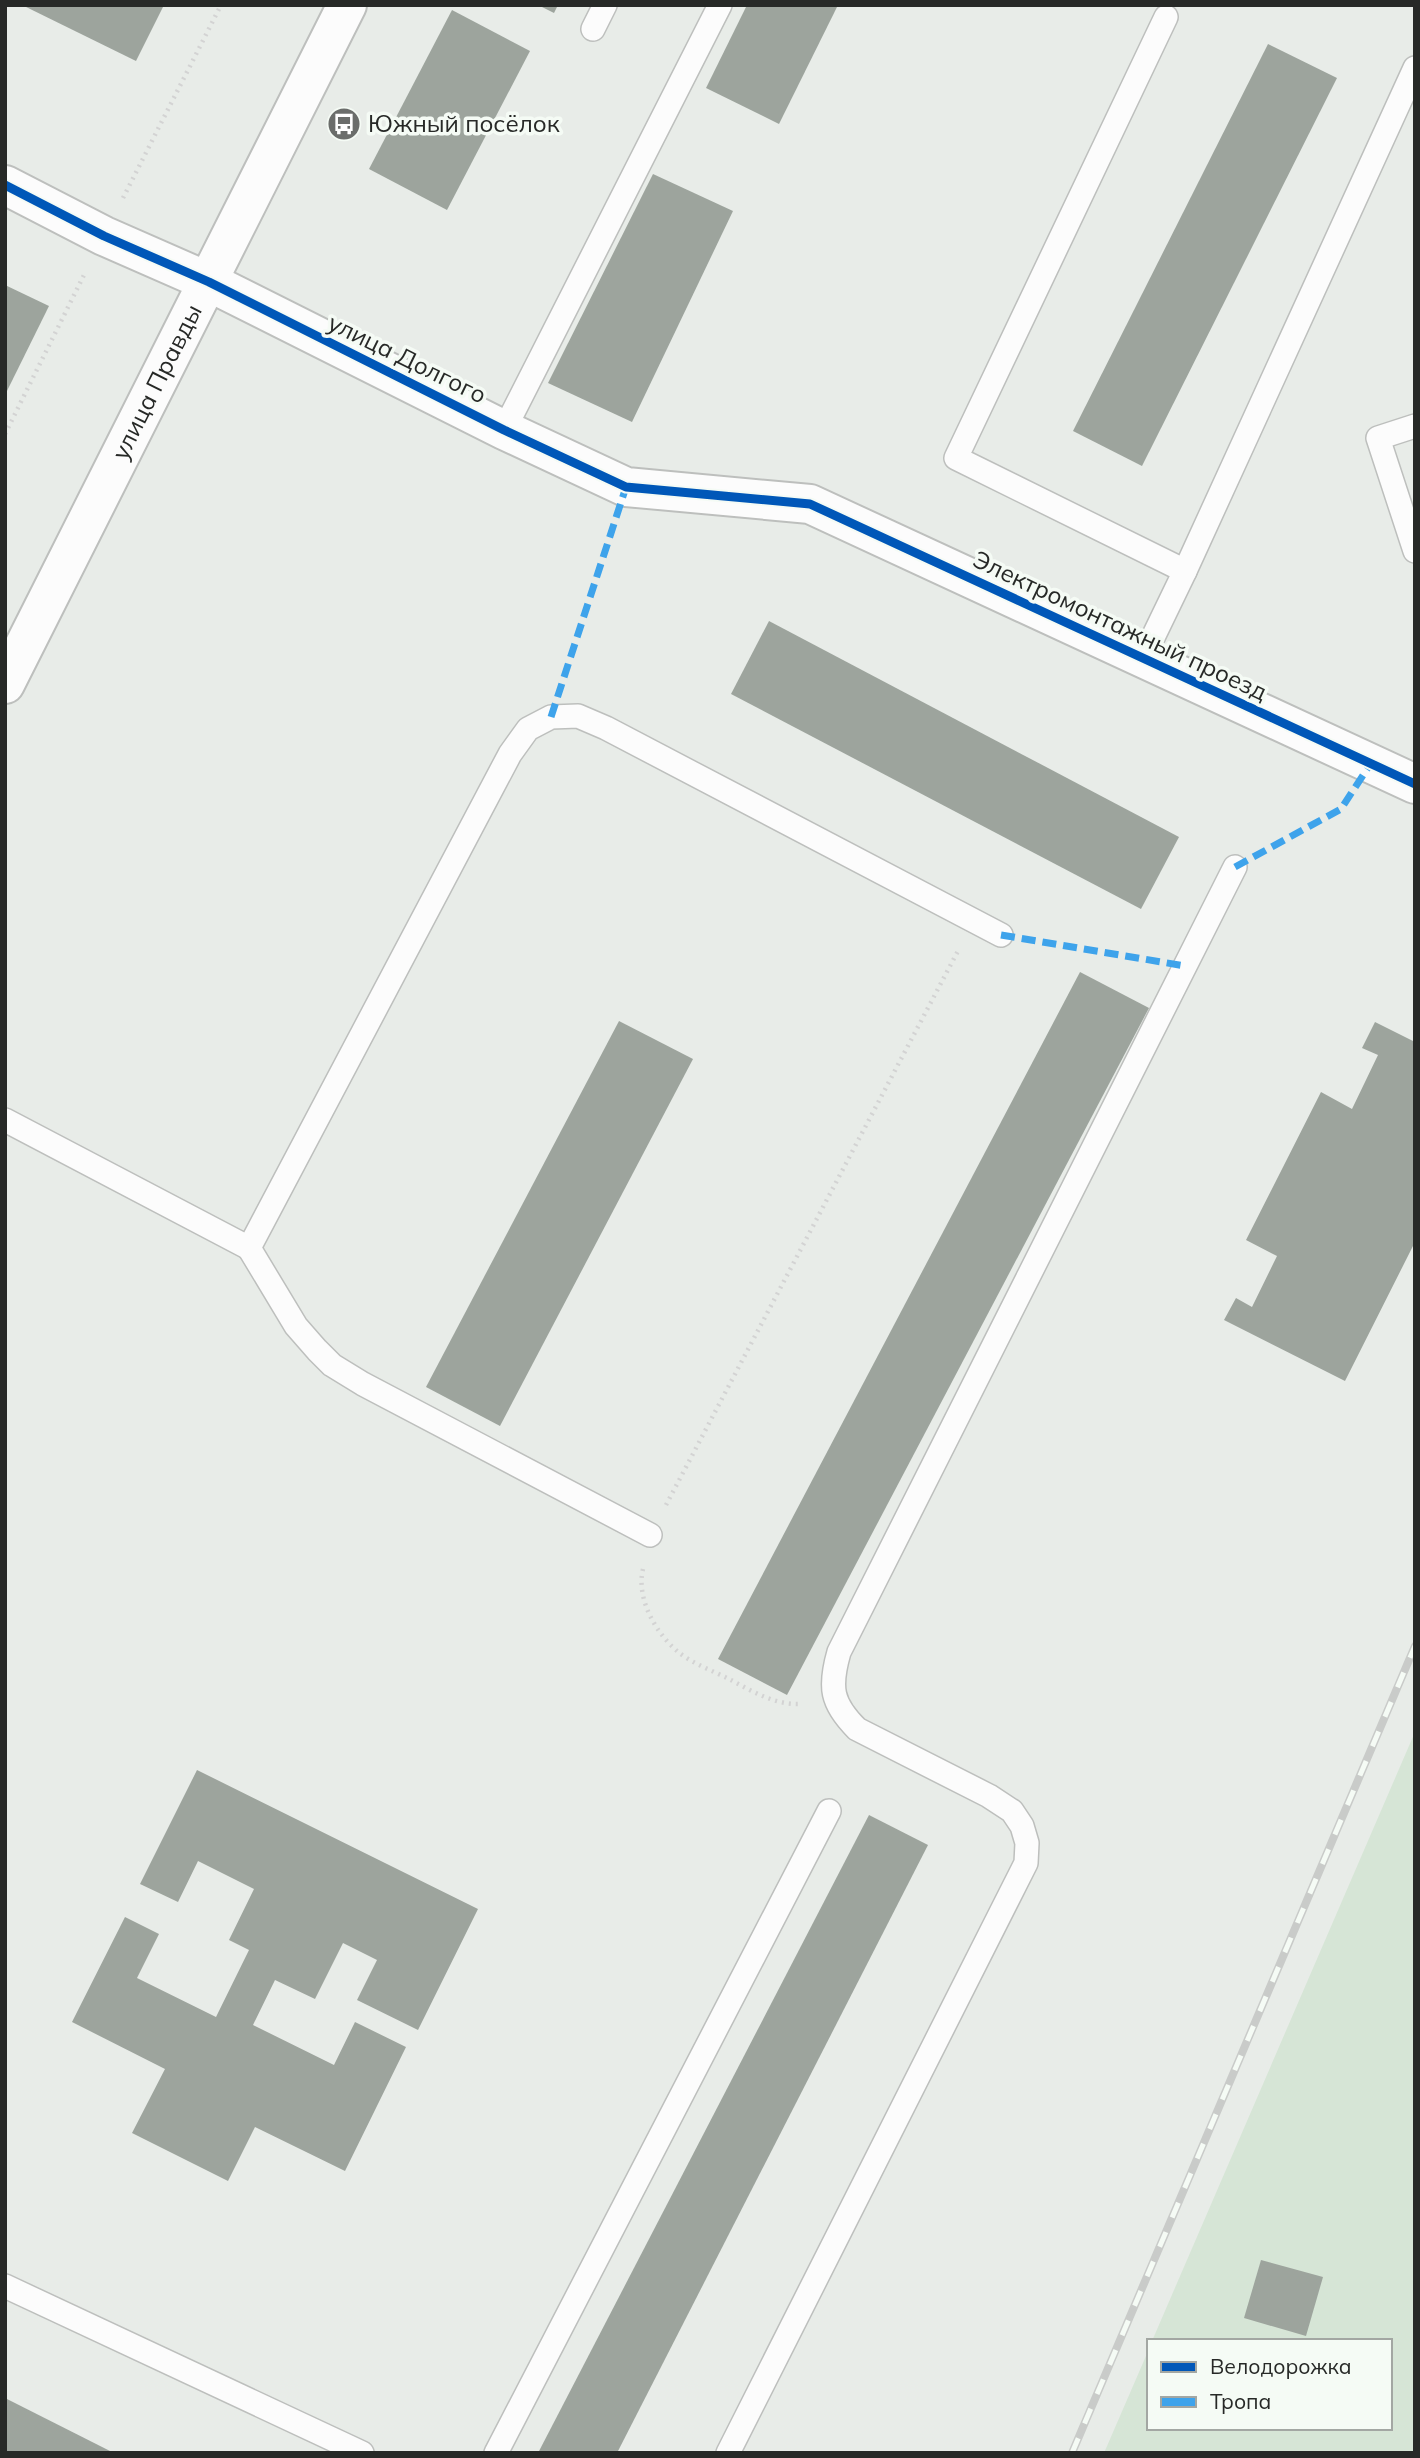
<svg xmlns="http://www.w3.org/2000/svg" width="1420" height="2458" viewBox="0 0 1420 2458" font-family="Mulish,sans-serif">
  <rect width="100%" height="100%" fill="#e8ece8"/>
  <path fill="#d6e5d6" d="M1415 1732V2453H1104L1149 2349V2428H1390V2341H1152Z"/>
  <g fill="#9da49d">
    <path d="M22 5H164L136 61Z"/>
    <path d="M538 5H558L554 13Z"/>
    <path d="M747 5H838L779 124 706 88Z"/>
    <path d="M452 10 530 51 447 210 369 169Z"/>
    <path d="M1268 44 1337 78 1142 466 1073 431Z"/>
    <path d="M653 174 733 211 632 422 548 383Z"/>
    <path d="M5 285 49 306 5 395Z"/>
    <path d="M769 621 1179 837 1141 909 731 694Z"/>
    <path d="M1080 972 1149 1008 787 1695 718 1659Z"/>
    <path d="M619 1021 693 1059 500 1426 426 1387Z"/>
    <path d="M1375 1022 1415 1042V1242L1345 1381 1224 1320 1236 1298 1252 1307 1277 1256 1246 1240 1321 1092 1352 1109 1378 1055 1362 1048Z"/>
    <path d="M197 1770 478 1909 418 2030 357 2000 377 1960 343 1943 315 1999 275 1980 253 2025 334 2065 355 2022 406 2047 345 2171 255 2127 228 2181 132 2133 165 2069 72 2022 125 1917 159 1934 137 1978 216 2017 249 1950 229 1940 254 1889 198 1861 178 1902 140 1884Z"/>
    <path d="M869 1815 928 1845 617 2453H538Z"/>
    <path d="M1261 2260 1323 2277 1306 2336 1244 2318Z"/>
    <path d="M5 2398 114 2453H5Z"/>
  </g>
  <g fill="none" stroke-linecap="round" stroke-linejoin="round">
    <defs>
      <g id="lane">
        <path d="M593 29 605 5"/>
        <path d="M1415 426 1378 438 1415 551"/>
        <path d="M504 430 720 5"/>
        <path d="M1185 571 1415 68"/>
        <path d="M1143 658 1185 571 956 458 1166 17"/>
        <path d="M5 1120 249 1248 510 754 528 729 551 717 578 716 606 728 1001 935"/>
        <path d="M249 1248 296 1326 317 1350 332 1365 363 1384 650 1535"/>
        <path d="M5 2286 362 2453"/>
        <path d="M496 2453 829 1811"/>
        <path d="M728 2453 1026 1863 1027 1843 1022 1826 1012 1811 989 1796 857 1729C831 1703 829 1687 839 1652L1235 867"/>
      </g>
      <path id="street" d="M5 185 104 236 209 282 504 430 626 487 810 504 1415 784"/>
      <g id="secondary">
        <path id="s1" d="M5 684 347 5"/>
      </g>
    </defs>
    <use href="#lane" stroke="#bdbfbd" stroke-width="26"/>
    <use href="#street" stroke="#bdbfbd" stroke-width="42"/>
    <use href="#secondary" stroke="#bdbfbd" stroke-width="42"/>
    <g stroke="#d3d3d3" stroke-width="4.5" stroke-dasharray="2 5" stroke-linecap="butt">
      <path d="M123 198 221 5"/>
      <path d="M5 434 84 275"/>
      <path d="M666 1505 959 949"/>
      <path d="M643 1569C636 1598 655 1632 677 1651 691 1663 713 1671 729 1679 752 1691 774 1705 801 1704"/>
    </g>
    <use href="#lane" stroke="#fcfcfc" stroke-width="23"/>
    <use href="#street" stroke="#fcfcfc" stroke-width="38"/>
    <use href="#secondary" stroke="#fcfcfc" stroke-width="38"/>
    <defs>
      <path id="rail" d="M1072 2453 1415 1646"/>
    </defs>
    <use href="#rail" stroke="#c9cbc9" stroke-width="8"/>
    <use href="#rail" stroke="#f5fbf5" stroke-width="5" stroke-dasharray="16" stroke-linecap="butt"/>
    <g stroke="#3ea3eb" stroke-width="7" stroke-dasharray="14 7" stroke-linecap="butt">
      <path d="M551 717 626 487"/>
      <path d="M1235 867 1341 809 1371 763"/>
      <path d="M1001 935 1185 966"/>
    </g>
    <defs>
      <path id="cycleway" d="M5 185 104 236 209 282 504 430 626 487 810 504 1415 784"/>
    </defs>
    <use href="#cycleway" stroke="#f5fbf5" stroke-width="13"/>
    <use href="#cycleway" stroke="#0057b8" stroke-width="9"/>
  </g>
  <defs>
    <symbol id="bus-disc" viewBox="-11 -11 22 22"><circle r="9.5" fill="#6b6d6b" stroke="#f5fbf5"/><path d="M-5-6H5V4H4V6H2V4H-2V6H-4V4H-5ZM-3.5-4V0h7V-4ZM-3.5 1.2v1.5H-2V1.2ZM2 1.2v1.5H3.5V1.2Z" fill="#fff"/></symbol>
  </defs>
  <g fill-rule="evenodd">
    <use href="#bus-disc" x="325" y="105" width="38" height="38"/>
  </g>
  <g text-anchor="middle" stroke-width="7" stroke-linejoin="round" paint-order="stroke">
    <g font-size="24" fill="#272927" stroke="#f5fbf5" text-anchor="start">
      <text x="368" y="132">Южный посёлок</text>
    </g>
    <g font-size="24" fill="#272927" stroke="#f5fbf5">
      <text transform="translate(407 359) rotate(26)" y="8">улица Долгого</text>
      <text dy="8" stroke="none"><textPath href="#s1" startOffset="338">улица Правды</textPath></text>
      <text transform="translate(1120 626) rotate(25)" y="8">Электромонтажный проезд</text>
    </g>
  </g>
  <rect width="1420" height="2458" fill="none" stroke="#272927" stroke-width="14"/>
  <rect x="1147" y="2339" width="245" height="91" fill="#f5fbf5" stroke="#a3a7a3" stroke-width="2"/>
  <rect x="1161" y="2362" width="35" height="10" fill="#0057b8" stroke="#a3a7a3" stroke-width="2"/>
  <text x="1210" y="2374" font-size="21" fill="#272927">Велодорожка</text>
  <rect x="1161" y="2397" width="35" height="10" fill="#3ea3eb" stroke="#a3a7a3" stroke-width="2"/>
  <text x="1210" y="2409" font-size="21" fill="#272927">Тропа</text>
</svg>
